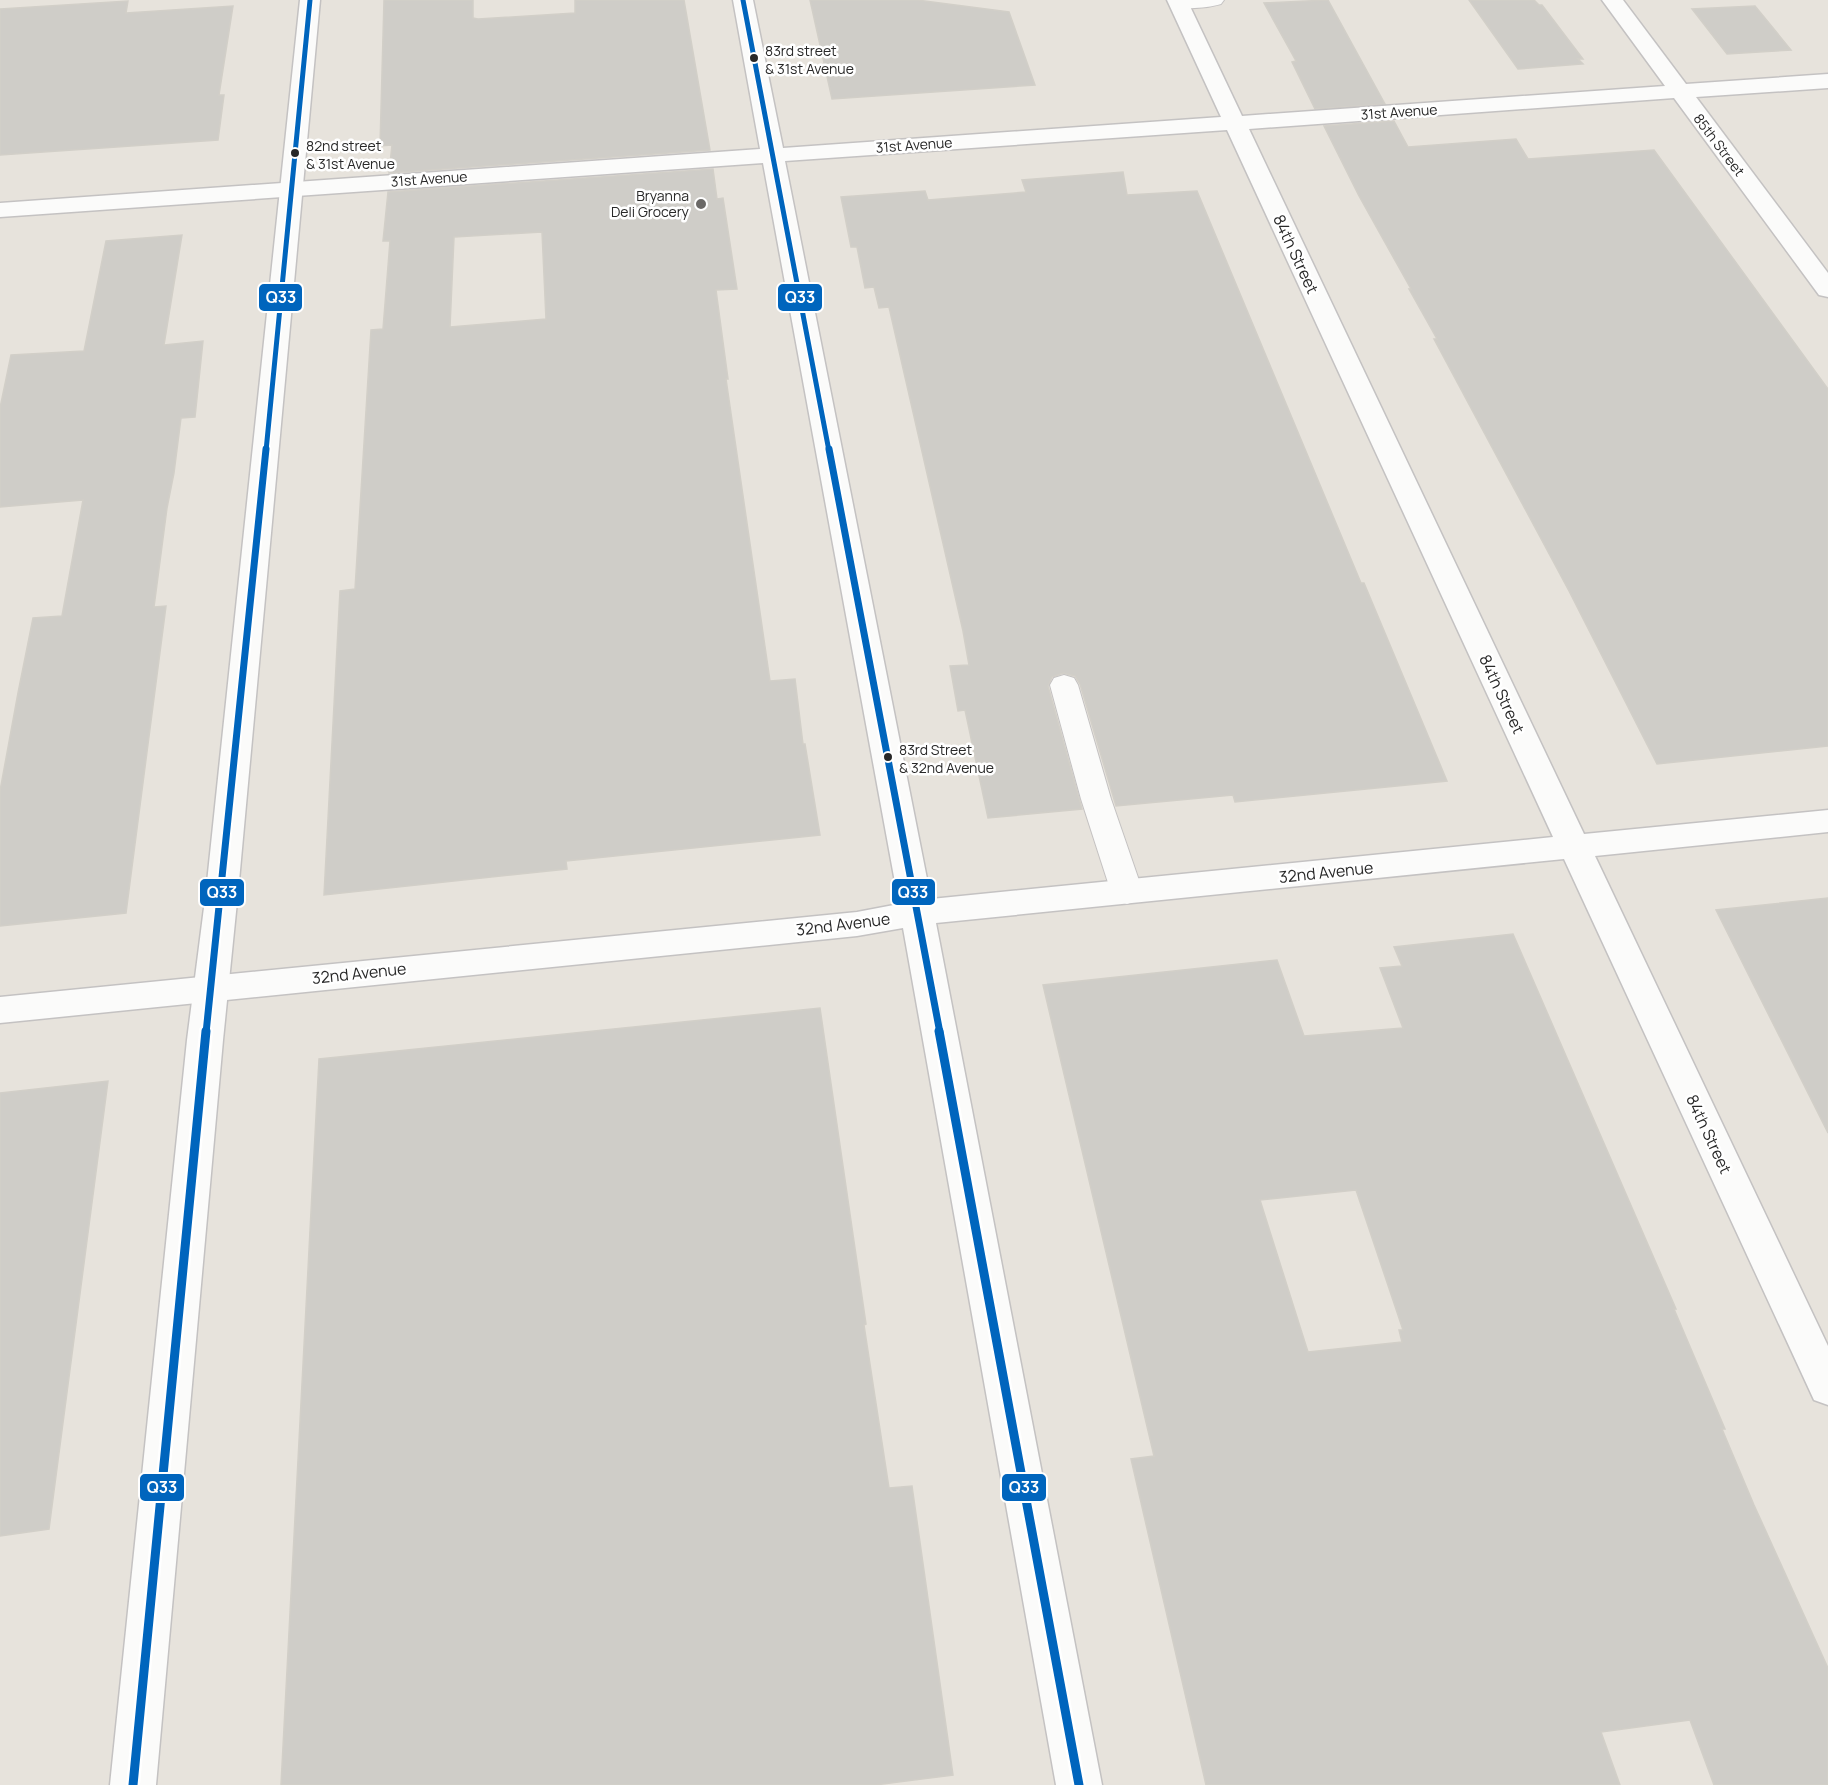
<svg xmlns="http://www.w3.org/2000/svg" width="1828" height="1785" viewBox="0 0 1828 1785" font-family="Manrope,sans-serif">
  <rect width="100%" height="100%" fill="#e7e3dc"/>
  <g fill="#cfcdc8" stroke="#d2cfc8" stroke-width="1.5" fill-rule="evenodd">
    <path d="M384 0H473V18L478 19 575 13V0H684L710 150 389 173 392 145 380 146Z"/>
    <path d="M810 0H917L1009 12 1035 85 832 99Z"/>
    <path d="M1328 0 1385 104 1315 109 1292 62 1296 61 1264 3Z"/>
    <path d="M1469 0H1534L1539 5H1542L1583 59H1578L1583 64 1518 69Z"/>
    <path d="M128 1 126 13 233 6 219 95H224L218 140 0 155V9Z"/>
    <path d="M1755 6 1791 50 1727 54 1692 9Z"/>
    <path d="M1394 121 1408 147 1516 139 1528 159 1654 150 1828 389V746L1657 764 1569 591 1434 339H1437L1409 289H1411L1359 196 1324 126Z"/>
    <path d="M713 169 717 199 723 198 737 289 716 290 728 379H726L770 681 795 679 803 744H805L820 835 566 861 567 869 324 895 340 591 355 589 371 330 383 329 390 241H383L388 192ZM542 232 546 319 450 327 454 237Z"/>
    <path d="M1123 172 1127 195 1197 191 1361 583H1364L1447 781 1235 802 1233 795 1116 806 1080 684 1075 676 1063 673 1052 677 1048 686 1082 809 988 818 965 710 958 711 950 666 969 665 963 631 889 307 879 308 874 287 865 288 857 247H851L841 197 925 191 928 200 1026 192 1022 180Z"/>
    <path d="M182 235 164 345 203 341 195 417 181 418 174 473 167 508 154 607 166 606 126 913 0 926V791L18 693 33 618 62 616 83 500 0 507V408L11 355 84 351 106 241Z"/>
    <path d="M1828 898V1133L1716 910Z"/>
    <path d="M1513 934 1676 1309H1674L1725 1429H1722L1754 1505 1828 1668V1785H1714L1690 1720 1601 1732 1620 1785H1206L1131 1459 1154 1456 1043 985 1277 960 1304 1036 1403 1028 1380 968 1402 966 1394 947ZM1356 1190 1403 1330H1399L1402 1342 1308 1352 1260 1200Z"/>
    <path d="M820 1008 866 1324 864 1325 889 1488 912 1486 953 1775 875 1785H281L319 1059Z"/>
    <path d="M108 1081 49 1529 0 1536V1093Z"/>
  </g>
  <g fill="none" stroke-linecap="round" stroke-linejoin="round">
    <defs>
      <g id="service">
        <path d="M1170 0H1224L1221 4C1207 8 1186 10 1172 6L1169 2Z"/>
        <path d="M1064 675 1074 678 1078 685 1111 799 1143 892 1138 900 1127 904 1116 900 1111 892 1081 799 1050 685 1054 678Z"/>
      </g>
      <path id="minor" d="M733 0H753L783 148 1221 117 1167 0H1187L1242 116 1665 86 1602 0H1623L1686 84 1828 74V88L1696 97 1828 273V297L1819 295 1674 98 1249 129 1584 834 1828 810V832L1595 856 1828 1346V1405L1814 1400 1564 859 936 923 1102 1785H1056L903 928 857 936 0 1023V997L857 912 899 904 763 163 0 217V203L760 149ZM1227 130 1553 837 931 899 785 161Z"/>
      <path id="tertiary" d="M300 0H320L238 892 223 1040 156 1785H110L187 1040 206 892Z"/>
    </defs>
    <use href="#service" stroke="#c4c2c2" stroke-width="2"/>
    <use href="#minor" stroke="#c4c2c2" stroke-width="3"/>
    <use href="#tertiary" stroke="#c4c2c2" stroke-width="3"/>
    <use href="#service" fill="#fbfbfa" fill-rule="evenodd"/>
    <use href="#minor" fill="#fbfbfa" fill-rule="evenodd"/>
    <use href="#tertiary" fill="#fbfbfa" fill-rule="evenodd"/>
    <defs>
      <g id="bus-1-far2">
        <path d="M743 0 829 451"/>
        <path d="M266 451 310 0"/>
      </g>
      <g id="bus-1-far1">
        <path d="M829 449 940 1033"/>
        <path d="M206 1033 266 449"/>
      </g>
      <g id="bus-1">
        <path d="M939 1031 1079 1785"/>
        <path d="M133 1785 206 1031"/>
      </g>
    </defs>
    <use href="#bus-1-far2" stroke="#fff" stroke-width="8"/>
    <use href="#bus-1-far1" stroke="#fff" stroke-width="11"/>
    <use href="#bus-1" stroke="#fff" stroke-width="14"/>
    <use href="#bus-1-far2" stroke="#0065bd" stroke-width="5"/>
    <use href="#bus-1-far1" stroke="#0065bd" stroke-width="7"/>
    <use href="#bus-1" stroke="#0065bd" stroke-width="9"/>
  </g>
  <g fill="#282828" stroke="#fff" stroke-width="2">
    <circle cx="754" cy="58" r="5"/>
    <circle cx="295" cy="153" r="5"/>
    <circle cx="888" cy="757" r="5"/>
  </g>
  <circle fill="#6b6967" stroke="#fff" stroke-width="2" cx="701" cy="204" r="6"/>
  <g text-anchor="middle" stroke-width="5" stroke-linejoin="round" paint-order="stroke">
    <g font-size="14" fill="#282828" stroke="#fff" text-anchor="start">
      <text x="765" y="56">83rd street<tspan x="765" dy="18">&amp; 31st Avenue</tspan></text>
      <text x="306" y="151">82nd street<tspan x="306" dy="18">&amp; 31st Avenue</tspan></text>
      <text x="899" y="755">83rd Street<tspan x="899" dy="18">&amp; 32nd Avenue</tspan></text>
    </g>
    <g font-size="14" fill="#282828" stroke="#fff">
      <text transform="translate(1399 112) rotate(-4)" y="5">31st Avenue</text>
      <text transform="translate(914 145) rotate(-4)" y="5">31st Avenue</text>
      <text transform="translate(1719 145) rotate(53)" y="5">85th Street</text>
      <text transform="translate(429 179) rotate(-4)" y="5">31st Avenue</text>
    </g>
    <g font-size="14" fill="#282828" stroke="#fff" text-anchor="end">
      <text x="689" y="201">Bryanna<tspan x="689" dy="16">Deli Grocery</tspan></text>
    </g>
    <g font-size="16" fill="#282828" stroke="#fff">
      <text transform="translate(1296 254) rotate(65)" y="6">84th Street</text>
      <text transform="translate(1502 694) rotate(65)" y="6">84th Street</text>
      <text transform="translate(1326 872) rotate(-6)" y="6">32nd Avenue</text>
      <text transform="translate(843 924) rotate(-7)" y="6">32nd Avenue</text>
      <text transform="translate(359 973) rotate(-6)" y="6">32nd Avenue</text>
      <text transform="translate(1709 1134) rotate(65)" y="6">84th Street</text>
    </g>
  </g>
  <g stroke="#fff" stroke-width="2">
    <rect x="777" y="283" width="46" height="29" rx="6" fill="#0065bd"/>
    <rect x="258" y="283" width="45" height="29" rx="6" fill="#0065bd"/>
    <rect x="891" y="878" width="45" height="28" rx="6" fill="#0065bd"/>
    <rect x="199" y="878" width="46" height="29" rx="6" fill="#0065bd"/>
    <rect x="1001" y="1473" width="46" height="29" rx="6" fill="#0065bd"/>
    <rect x="139" y="1473" width="46" height="29" rx="6" fill="#0065bd"/>
  </g>
  <g font-size="16" text-anchor="middle" font-weight="bold" fill="#fff">
    <text x="800" y="303">Q33</text>
    <text x="281" y="303">Q33</text>
    <text x="913" y="898">Q33</text>
    <text x="222" y="898">Q33</text>
    <text x="1024" y="1493">Q33</text>
    <text x="162" y="1493">Q33</text>
  </g>
</svg>
